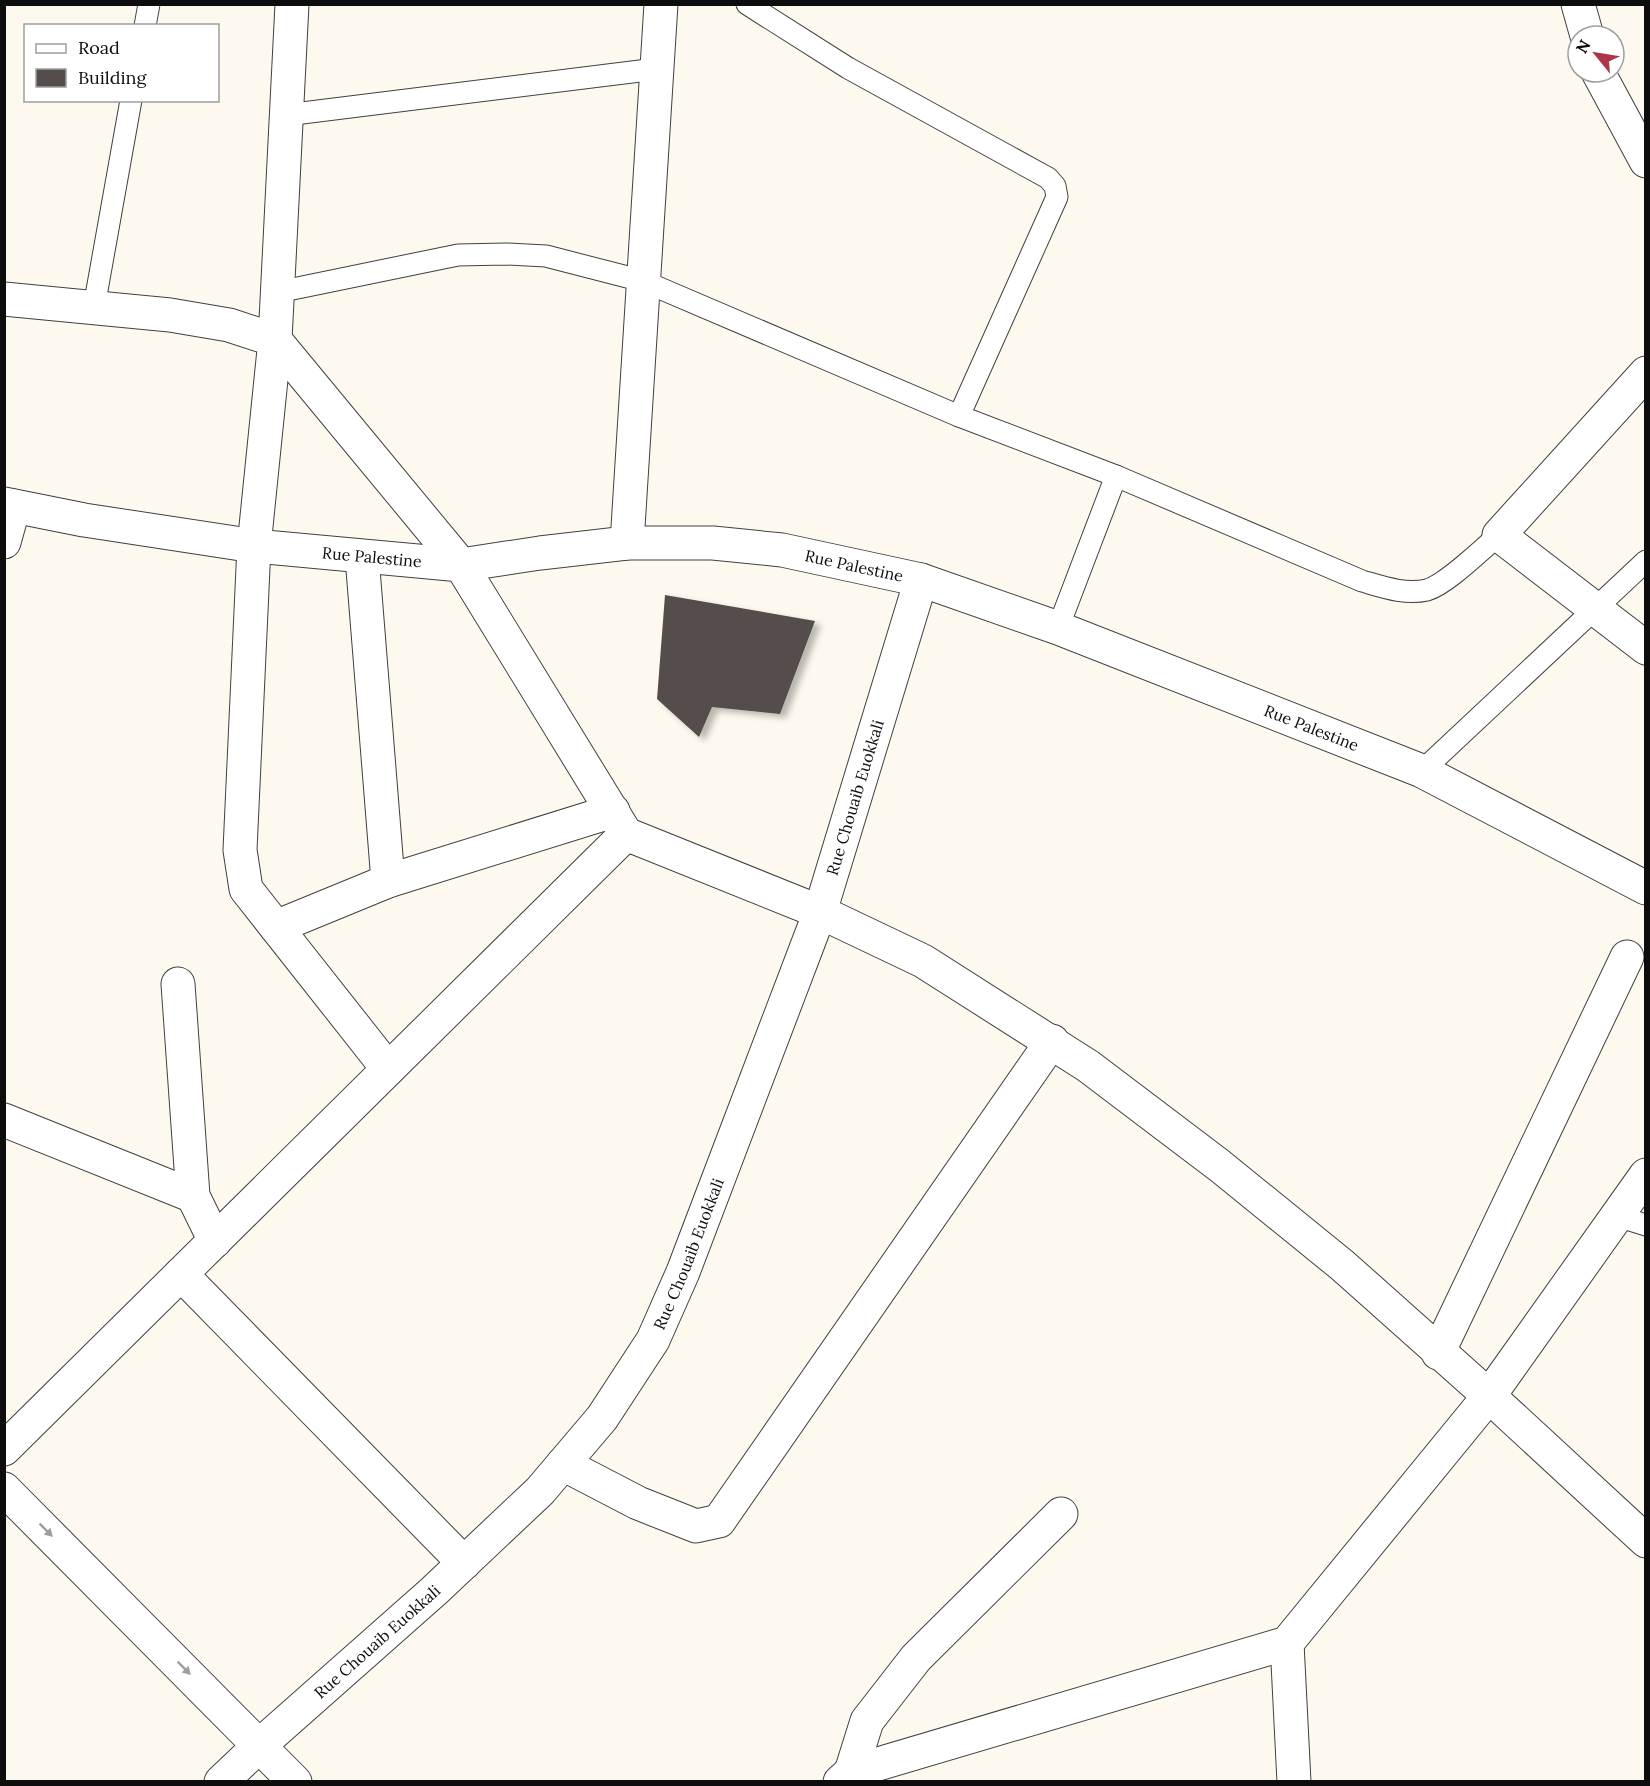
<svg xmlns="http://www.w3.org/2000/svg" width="1650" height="1786" viewBox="0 0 1650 1786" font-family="Lora,serif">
  <defs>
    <filter id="shadow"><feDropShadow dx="6" dy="4" stdDeviation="3" flood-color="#0004"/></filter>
  </defs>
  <rect width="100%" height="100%" fill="#fdf9ef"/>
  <path fill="#554d4b" filter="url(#shadow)" d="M665 595 815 621 780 714 712 707 699 737 657 699Z"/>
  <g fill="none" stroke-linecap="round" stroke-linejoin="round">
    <defs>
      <g id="service">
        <path d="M747 4 848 68 1048 178 1055 186 1057 197 959 416"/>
        <path d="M145 26 149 4"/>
        <path d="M286 115 656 69"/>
        <path d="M278 292 458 255 506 254 546 256 643 281 959 416 1116 476 1362 581C1383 587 1405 595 1427 590 1447 584 1482 549 1499 535"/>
        <path d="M94 307 131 100"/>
        <path d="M1058 628 1116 476"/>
        <path d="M1422 771 1646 561"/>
        <path d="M1617 1216 1646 1225"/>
      </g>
      <g id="minor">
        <path d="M292 4 275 340 254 546 240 850 246 889 388 1069"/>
        <path d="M1578 4 1587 36"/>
        <path d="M1598 72 1646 161"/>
        <path d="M4 299 170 315 229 325 275 340 461 565 626 834 820 912 923 961 1088 1066 1220 1166 1342 1265 1489 1396 1646 1541"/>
        <path d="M1646 373 1499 535 1646 648"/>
        <path id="s1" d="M4 504 84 520 254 546 461 565 540 553 627 543H713L782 550 921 580 1058 628 1422 771 1646 888"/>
        <path d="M4 542 14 506"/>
        <path d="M627 543 661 4"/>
        <path d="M362 557 388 881"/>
        <path d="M276 927 388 881 613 811"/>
        <path d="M178 984 193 1196 215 1241"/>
        <path d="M4 1120 193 1196"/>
        <path d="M181 1274 464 1563"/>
        <path d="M1438 1353 1627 957"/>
        <path d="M4 1449 626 834"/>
        <path d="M563 1464 638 1503 696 1526 719 1521 1052 1041"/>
        <path d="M4 1489 295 1782"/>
        <path d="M1287 1643 1294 1782"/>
        <path d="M851 1772 867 1721 916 1658 1061 1514"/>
        <path id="s2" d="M221 1782 260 1745 434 1591 540 1491 602 1418 653 1340 683 1272 820 912 921 580"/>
        <path d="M840 1782 851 1772 1287 1643 1489 1396 1646 1175"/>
      </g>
    </defs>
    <use href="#service" stroke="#404040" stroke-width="23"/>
    <use href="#minor" stroke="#404040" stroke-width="35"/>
    <use href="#service" stroke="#fff" stroke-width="21"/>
    <use href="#minor" stroke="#fff" stroke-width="33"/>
  </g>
  <defs><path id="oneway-solid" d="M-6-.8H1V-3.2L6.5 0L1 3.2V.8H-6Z" transform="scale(1.5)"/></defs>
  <g fill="#9e9e9e">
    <use href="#oneway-solid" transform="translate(46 1530) rotate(45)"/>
    <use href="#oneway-solid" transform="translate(184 1668) rotate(45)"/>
  </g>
  <g text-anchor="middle" stroke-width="6" stroke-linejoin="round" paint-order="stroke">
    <g font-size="16" fill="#0d0d0d" stroke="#fff">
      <text dy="6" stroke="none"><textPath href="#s1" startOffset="372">Rue Palestine</textPath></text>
      <text dy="6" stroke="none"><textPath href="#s1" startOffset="858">Rue Palestine</textPath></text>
      <text dy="6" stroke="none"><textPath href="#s1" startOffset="1344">Rue Palestine</textPath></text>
      <text dy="6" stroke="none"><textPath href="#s2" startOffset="1200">Rue Chouaib Euokkali</textPath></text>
      <text dy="6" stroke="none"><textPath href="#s2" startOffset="714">Rue Chouaib Euokkali</textPath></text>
      <text dy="6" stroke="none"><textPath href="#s2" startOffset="210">Rue Chouaib Euokkali</textPath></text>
    </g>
  </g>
  <rect width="1650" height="1786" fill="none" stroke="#0d0d0d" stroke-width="12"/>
  <rect x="24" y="24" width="195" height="78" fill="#ffffff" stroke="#9e9e9e" stroke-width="1.5"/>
  <rect x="36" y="44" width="30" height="9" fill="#ffffff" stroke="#9e9e9e" stroke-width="1.5"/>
  <text x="78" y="54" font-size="18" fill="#0d0d0d">Road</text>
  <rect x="36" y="69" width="30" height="18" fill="#554d4b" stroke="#9e9e9e" stroke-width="1.5"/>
  <text x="78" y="84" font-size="18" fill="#0d0d0d">Building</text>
  <g transform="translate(1596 54) rotate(300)"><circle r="28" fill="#ffffff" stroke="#9e9e9e" stroke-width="1.5"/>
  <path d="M0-4.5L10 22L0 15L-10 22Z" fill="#ae344a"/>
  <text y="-9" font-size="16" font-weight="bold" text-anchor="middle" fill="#0d0d0d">N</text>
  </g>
</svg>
